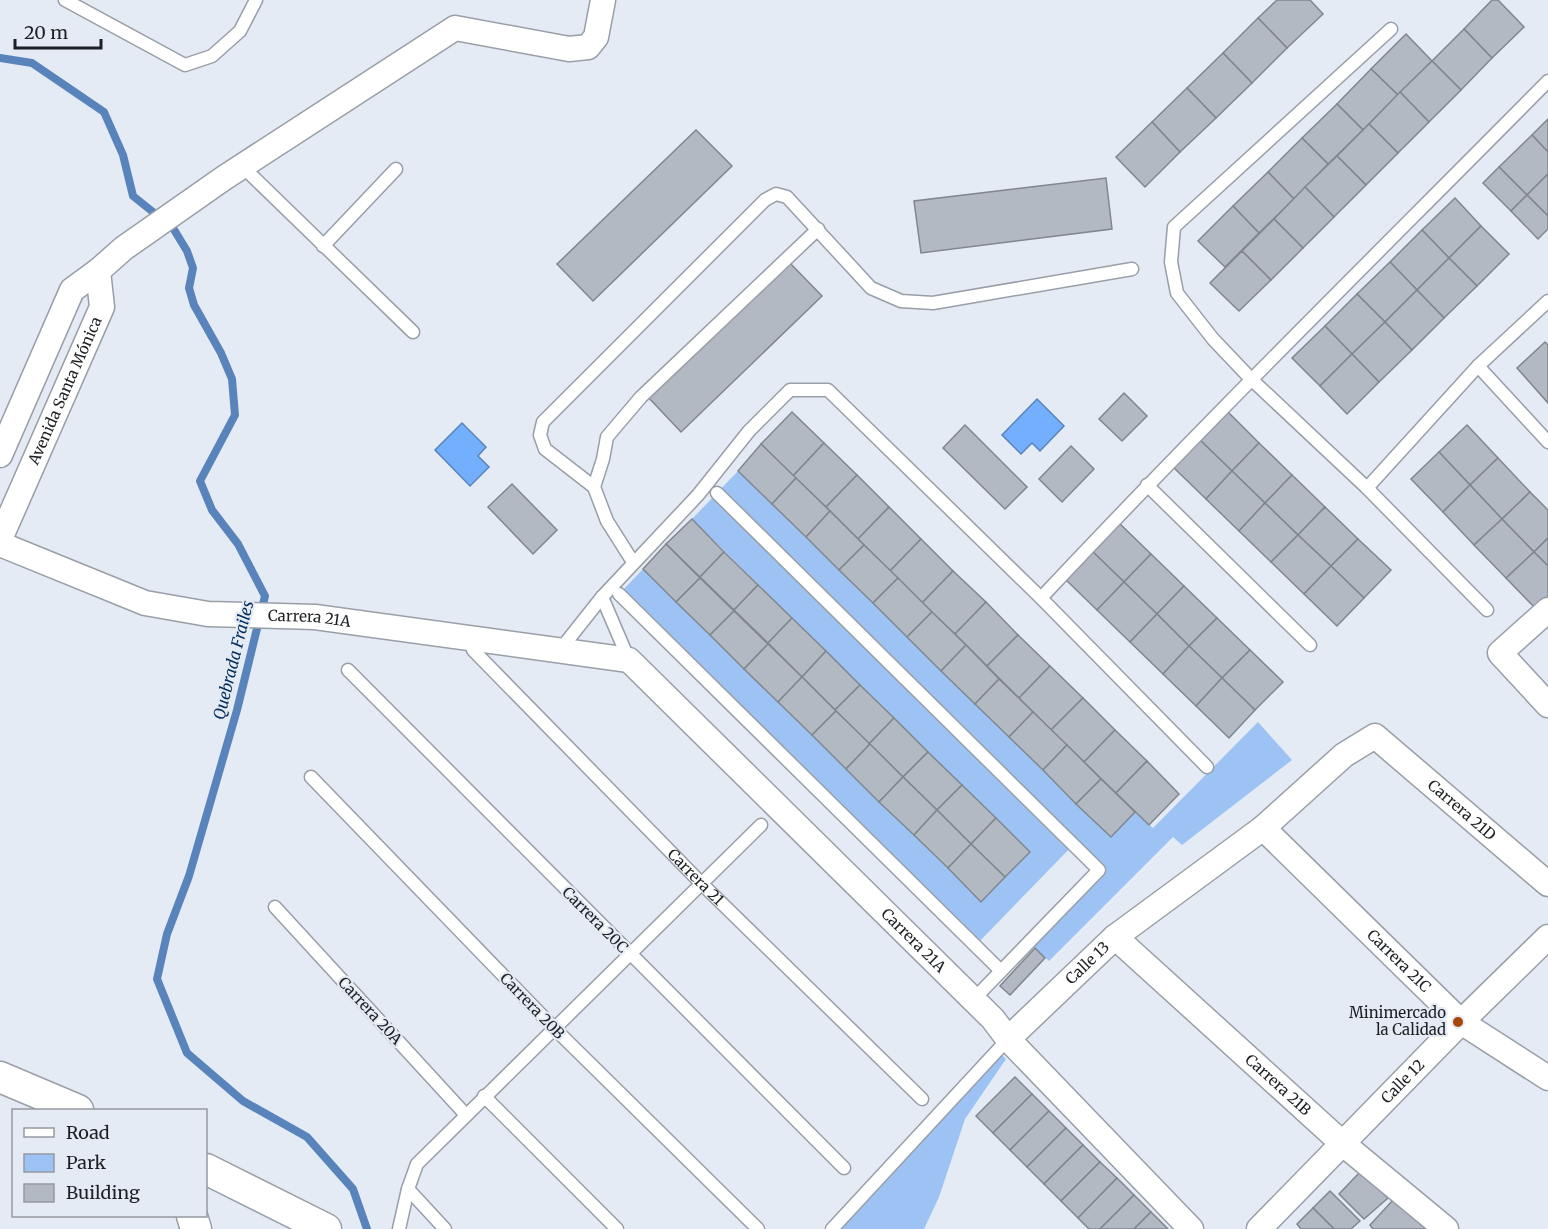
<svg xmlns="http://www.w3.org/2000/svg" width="1548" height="1229" viewBox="0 0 1548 1229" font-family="Merriweather,serif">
  <rect width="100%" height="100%" fill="#e5ebf4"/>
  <g fill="#9dc3f5">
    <path d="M738 471 1111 837 1135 812 1153 828 1258 722 1292 760 1182 845 1173 837 1049 961 1029 942 1099 870 1073 845 976 945 619 594 643 569 981 901 1030 852 692 519Z"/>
    <path d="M997 1050 1006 1059 965 1119 939 1197 924 1229H832Z"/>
  </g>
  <g fill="#73affc" stroke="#5984bb" stroke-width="1.5">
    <path d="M1037 399 1064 426 1040 451 1032 443 1021 454 1002 435Z"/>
    <path d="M462 423 486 447 478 456 489 467 470 486 435 450Z"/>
  </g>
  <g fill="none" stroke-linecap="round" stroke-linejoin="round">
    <path stroke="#5984bb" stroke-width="8" d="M0 58 32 63 104 112 123 155 133 196 173 228 187 251 193 268 189 288 194 305 221 353 232 379 235 415 200 481 212 510 238 544 265 596 237 710 189 876 167 934 157 979 187 1053 243 1101 307 1137 353 1189 367 1229"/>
  </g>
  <g fill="#b3b9c2" stroke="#80868e" stroke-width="1.5">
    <path d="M1277 0H1310L1323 14 1287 48 1258 18Z"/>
    <path d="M1492 0H1498L1524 27 1492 58 1464 29Z"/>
    <path d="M1258 18 1287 48 1252 83 1223 53Z"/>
    <path d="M1464 29 1492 58 1461 90 1432 61Z"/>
    <path d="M1406 34 1432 61 1398 95 1371 69Z"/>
    <path d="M1223 53 1252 83 1216 118 1187 88Z"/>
    <path d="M1432 61 1461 90 1429 122 1400 92Z"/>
    <path d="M1371 69 1398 95 1363 130 1337 104Z"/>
    <path d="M1187 88 1216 118 1180 152 1152 122Z"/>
    <path d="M1400 92 1429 122 1398 153 1369 124Z"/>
    <path d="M1337 104 1363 130 1328 164 1302 138Z"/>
    <path d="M1548 119V152L1532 135Z"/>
    <path d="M1152 122 1180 152 1145 187 1116 157Z"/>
    <path d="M1369 124 1398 153 1366 185 1337 156Z"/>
    <path d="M696 130 732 166 593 301 557 264Z"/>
    <path d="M1532 135 1548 152V174L1527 195 1499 167Z"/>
    <path d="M1302 138 1328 164 1294 199 1268 172Z"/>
    <path d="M1337 156 1366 185 1334 217 1305 187Z"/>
    <path d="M1499 167 1527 195 1511 211 1483 183Z"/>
    <path d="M1268 172 1294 199 1259 233 1233 206Z"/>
    <path d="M1548 174V216L1527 195Z"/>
    <path d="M1106 178 1112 229 921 253 914 201Z"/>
    <path d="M1305 187 1334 217 1303 248 1274 219Z"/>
    <path d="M1527 195 1548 216V229L1538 239 1511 211Z"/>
    <path d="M1455 198 1481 226 1449 258 1422 230Z"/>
    <path d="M1233 206 1259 233 1225 267 1198 241Z"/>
    <path d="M1274 219 1303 248 1271 280 1242 251Z"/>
    <path d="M1481 226 1509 254 1477 286 1449 258Z"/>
    <path d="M1422 230 1449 258 1417 290 1390 262Z"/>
    <path d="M1242 251 1271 280 1239 311 1210 283Z"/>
    <path d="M1449 258 1477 286 1444 318 1417 290Z"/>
    <path d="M787 260 822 296 681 432 647 396Z"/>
    <path d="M1390 262 1417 290 1385 322 1357 294Z"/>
    <path d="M1417 290 1444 318 1412 350 1385 322Z"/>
    <path d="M1357 294 1385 322 1352 354 1325 326Z"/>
    <path d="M1385 322 1412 350 1379 382 1352 354Z"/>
    <path d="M1325 326 1352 354 1320 386 1292 358Z"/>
    <path d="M1545 342 1548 345V403L1517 368Z"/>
    <path d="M1352 354 1379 382 1347 414 1320 386Z"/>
    <path d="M1124 393 1147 416 1122 441 1099 419Z"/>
    <path d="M1227 411 1259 443 1232 471 1199 439Z"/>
    <path d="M792 412 824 443 793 476 761 444Z"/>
    <path d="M965 425 1027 487 1005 509 943 448Z"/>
    <path d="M1467 425 1498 458 1470 485 1439 452Z"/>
    <path d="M1199 439 1232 471 1206 499 1173 467Z"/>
    <path d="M824 443 857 475 826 507 793 476Z"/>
    <path d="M1259 443 1292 475 1265 503 1232 471Z"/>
    <path d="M761 444 796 478 772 504 738 471Z"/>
    <path d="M1071 446 1094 469 1062 502 1039 479Z"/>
    <path d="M1439 452 1470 485 1443 512 1411 479Z"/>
    <path d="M1498 458 1530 492 1502 519 1470 485Z"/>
    <path d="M1232 471 1265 503 1239 531 1206 499Z"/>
    <path d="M857 475 889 507 858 539 826 507Z"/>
    <path d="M1292 475 1325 507 1298 535 1265 503Z"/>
    <path d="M796 478 830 511 806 537 772 504Z"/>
    <path d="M512 484 557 530 533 554 488 507Z"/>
    <path d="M1470 485 1502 519 1474 545 1443 512Z"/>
    <path d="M1530 492 1548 510V538L1534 552 1502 519Z"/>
    <path d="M1265 503 1298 535 1271 562 1239 531Z"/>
    <path d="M889 507 921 539 890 571 858 539Z"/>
    <path d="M1325 507 1358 539 1331 566 1298 535Z"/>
    <path d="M830 511 864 545 839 570 806 537Z"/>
    <path d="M692 519 724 552 700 577 666 544Z"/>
    <path d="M1502 519 1534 552 1506 578 1474 545Z"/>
    <path d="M1118 522 1151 554 1124 582 1091 550Z"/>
    <path d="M1298 535 1331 566 1304 594 1271 562Z"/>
    <path d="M1548 538V566L1534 552Z"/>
    <path d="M921 539 953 571 922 603 890 571Z"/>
    <path d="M1358 539 1391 570 1364 598 1331 566Z"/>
    <path d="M666 544 700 578 676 602 643 569Z"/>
    <path d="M864 545 898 578 873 603 839 570Z"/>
    <path d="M1091 550 1124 582 1097 610 1064 578Z"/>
    <path d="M724 552 758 585 734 610 700 577Z"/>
    <path d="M1534 552 1548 566V601L1538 611 1506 578Z"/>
    <path d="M1151 554 1184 586 1157 614 1124 582Z"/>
    <path d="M1331 566 1364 598 1337 626 1304 594Z"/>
    <path d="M953 571 986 602 955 634 922 603Z"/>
    <path d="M700 578 734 611 710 635 676 602Z"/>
    <path d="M898 578 932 612 907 637 873 603Z"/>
    <path d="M1124 582 1157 614 1130 642 1097 610Z"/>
    <path d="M758 585 792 618 768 643 734 610Z"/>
    <path d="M1184 586 1217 618 1189 646 1157 614Z"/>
    <path d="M986 602 1018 635 987 666 955 634Z"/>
    <path d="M734 611 768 644 744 669 710 635Z"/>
    <path d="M932 612 966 645 941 671 907 637Z"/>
    <path d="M1157 614 1189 646 1163 674 1130 642Z"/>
    <path d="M792 618 826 651 802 677 768 643Z"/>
    <path d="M1217 618 1250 650 1222 678 1189 646Z"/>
    <path d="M1018 635 1050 666 1019 698 987 666Z"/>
    <path d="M768 644 802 677 778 702 744 669Z"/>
    <path d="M966 645 999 679 975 704 941 671Z"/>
    <path d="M1189 646 1222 678 1196 706 1163 674Z"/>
    <path d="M1250 650 1283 682 1255 710 1222 678Z"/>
    <path d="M826 651 860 685 835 710 802 677Z"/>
    <path d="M1050 666 1083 698 1051 730 1019 698Z"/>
    <path d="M802 677 836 711 812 735 778 702Z"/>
    <path d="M1222 678 1255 710 1229 738 1196 706Z"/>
    <path d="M999 679 1033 712 1009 737 975 704Z"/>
    <path d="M860 685 894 718 869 744 835 710Z"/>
    <path d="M1083 698 1115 730 1084 762 1051 730Z"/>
    <path d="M836 711 870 744 846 769 812 735Z"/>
    <path d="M1033 712 1067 745 1043 770 1009 737Z"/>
    <path d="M894 718 928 752 903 777 869 744Z"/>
    <path d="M1115 730 1147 761 1116 793 1084 762Z"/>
    <path d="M870 744 903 777 879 802 846 769Z"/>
    <path d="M1067 745 1101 779 1076 804 1043 770Z"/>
    <path d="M928 752 962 785 937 810 903 777Z"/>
    <path d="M1147 761 1179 794 1149 825 1116 793Z"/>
    <path d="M903 777 937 810 914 835 879 802Z"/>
    <path d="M1101 779 1135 812 1111 837 1076 804Z"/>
    <path d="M962 785 996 818 971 844 937 810Z"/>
    <path d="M937 810 971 844 948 868 914 835Z"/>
    <path d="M996 818 1030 852 1005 877 971 844Z"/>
    <path d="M971 844 1005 877 981 902 948 868Z"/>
    <path d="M1035 948 1045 958 1010 995 1000 986Z"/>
    <path d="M1015 1077 1032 1094 993 1133 976 1116Z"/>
    <path d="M1032 1094 1049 1111 1010 1150 993 1133Z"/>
    <path d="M1049 1111 1066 1128 1027 1167 1010 1150Z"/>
    <path d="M1066 1128 1083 1145 1044 1184 1027 1167Z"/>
    <path d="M1083 1145 1100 1162 1061 1201 1044 1184Z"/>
    <path d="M1100 1162 1117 1178 1078 1218 1061 1201Z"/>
    <path d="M1360 1172 1388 1198 1364 1219 1339 1194Z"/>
    <path d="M1117 1178 1134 1195 1100 1229H1089L1078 1218Z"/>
    <path d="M1330 1191 1360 1221 1351 1229H1334L1313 1208Z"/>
    <path d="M1134 1195 1151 1212 1134 1229H1100Z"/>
    <path d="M1393 1200 1426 1229H1373L1370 1225Z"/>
    <path d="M1313 1208 1334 1229H1301L1297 1224Z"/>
    <path d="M1151 1212 1168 1229H1134Z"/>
  </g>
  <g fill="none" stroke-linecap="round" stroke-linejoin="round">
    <defs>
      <g id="service">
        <path d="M65 0 185 65 212 56 240 31 256 0"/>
        <path d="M1391 29 1174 227 1171 262 1177 293 1213 339 1251 379 1367 488 1487 610"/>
        <path d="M243 167 413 332"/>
        <path d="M323 246 396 169"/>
        <path d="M1478 366 1548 442"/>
        <path d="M1147 485 1310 645"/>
        <path d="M594 487 603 459 607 437 641 397 818 229"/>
        <path d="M1367 488 1478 366 1548 301"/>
        <path d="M717 493 1099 870 973 1000"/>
        <path d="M633 562 607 521 594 487 545 449 540 435 543 422 765 200 776 194 787 197 871 288 901 301 933 303 1132 269"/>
        <path d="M619 594 1001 971"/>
        <path d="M602 597 629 660"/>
        <path d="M1041 598C1206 422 1378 253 1548 81"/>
        <path id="s1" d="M473 650 701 883 922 1099"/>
        <path d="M560 650 602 597 698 495 749 431 790 390H828L1041 598 1207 767"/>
        <path d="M348 670 844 1168"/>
        <path d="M311 777 554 1028 758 1229"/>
        <path d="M275 907 466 1115"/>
        <path d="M484 1096 617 1229"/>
        <path d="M408 1189 445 1229"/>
        <path d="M399 1229 408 1189 417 1164 761 825"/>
        <path d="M832 1229 1008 1039"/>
      </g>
      <g id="minor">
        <path d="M0 455 72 290 98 271 124 248 224 178 455 28 569 49 588 47 596 37 603 0"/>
        <path id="s2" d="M0 539 102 307 98 271"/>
        <path id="s3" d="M0 544 145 603 208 614 315 617 629 660 993 1019 1008 1039 1191 1229"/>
        <path d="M1548 610 1500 653 1548 705"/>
        <path id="s4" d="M1263 828 1461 1022 1548 1078"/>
        <path id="s5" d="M1115 937 1342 1143 1446 1229"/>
        <path id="s6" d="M1008 1039 1115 937 1263 828 1344 755 1375 736 1548 884"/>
        <path id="s7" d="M1259 1229 1461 1022 1548 937"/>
      </g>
      <g id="tertiary">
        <path d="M0 1077 78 1110"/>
        <path d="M206 1169 326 1229"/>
        <path d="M192 1216 196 1229"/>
      </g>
    </defs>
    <use href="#service" stroke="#989fa7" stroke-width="15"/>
    <use href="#minor" stroke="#989fa7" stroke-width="27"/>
    <use href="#tertiary" stroke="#989fa7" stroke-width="33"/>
    <use href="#service" stroke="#fff" stroke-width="12"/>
    <use href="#minor" stroke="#fff" stroke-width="24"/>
    <use href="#tertiary" stroke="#fff" stroke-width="30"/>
  </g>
  <circle fill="#a94708" stroke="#e5ebf4" stroke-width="2" cx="1458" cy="1022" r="6"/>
  <g text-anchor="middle" stroke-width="4.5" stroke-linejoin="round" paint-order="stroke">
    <g font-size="15" fill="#1d2023" stroke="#e5ebf4">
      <text dy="5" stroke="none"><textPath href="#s2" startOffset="162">Avenida Santa Mónica</textPath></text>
      <text dy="5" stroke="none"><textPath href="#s3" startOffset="322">Carrera 21A</textPath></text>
      <text dy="5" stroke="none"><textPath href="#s6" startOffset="591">Carrera 21D</textPath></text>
      <text dy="5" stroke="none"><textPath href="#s1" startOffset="318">Carrera 21</textPath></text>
      <text transform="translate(595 920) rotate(45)" y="5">Carrera 20C</text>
      <text dy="5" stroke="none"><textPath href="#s3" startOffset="1044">Carrera 21A</textPath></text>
      <text dy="5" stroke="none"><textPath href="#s4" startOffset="190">Carrera 21C</textPath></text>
      <text dy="5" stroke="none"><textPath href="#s6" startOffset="110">Calle 13</textPath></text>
      <text transform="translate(532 1006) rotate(46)" y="5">Carrera 20B</text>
      <text transform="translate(370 1011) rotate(47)" y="5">Carrera 20A</text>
      <text dy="5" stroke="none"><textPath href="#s7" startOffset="206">Calle 12</textPath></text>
      <text dy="5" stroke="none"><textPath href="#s5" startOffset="220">Carrera 21B</textPath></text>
    </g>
    <g font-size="15" fill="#1d2023" stroke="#e5ebf4" text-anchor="end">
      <text x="1446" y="1018">Minimercado<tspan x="1446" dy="17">la Calidad</tspan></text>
    </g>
    <g font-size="16" font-style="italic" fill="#022c5b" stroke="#e5ebf4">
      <text transform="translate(233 660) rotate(-76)" y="6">Quebrada Frailes</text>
    </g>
  </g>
  <rect x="12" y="1109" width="195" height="108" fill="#e5ebf4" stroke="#959aa0" stroke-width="1.5"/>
  <rect x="24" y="1128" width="30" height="9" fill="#ffffff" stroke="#959aa0" stroke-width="1.5"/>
  <text x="66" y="1139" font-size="18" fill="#1d2023">Road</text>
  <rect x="24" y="1154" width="30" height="18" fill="#9dc3f5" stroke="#959aa0" stroke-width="1.5"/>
  <text x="66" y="1169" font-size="18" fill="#1d2023">Park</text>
  <rect x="24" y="1184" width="30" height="18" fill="#b3b9c2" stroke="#959aa0" stroke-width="1.5"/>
  <text x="66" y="1199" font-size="18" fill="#1d2023">Building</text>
  <path d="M15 39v9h86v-9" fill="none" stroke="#1d2023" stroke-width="3"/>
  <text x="24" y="39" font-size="18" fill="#1d2023" stroke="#e5ebf4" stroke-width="4.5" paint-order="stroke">20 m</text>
</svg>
